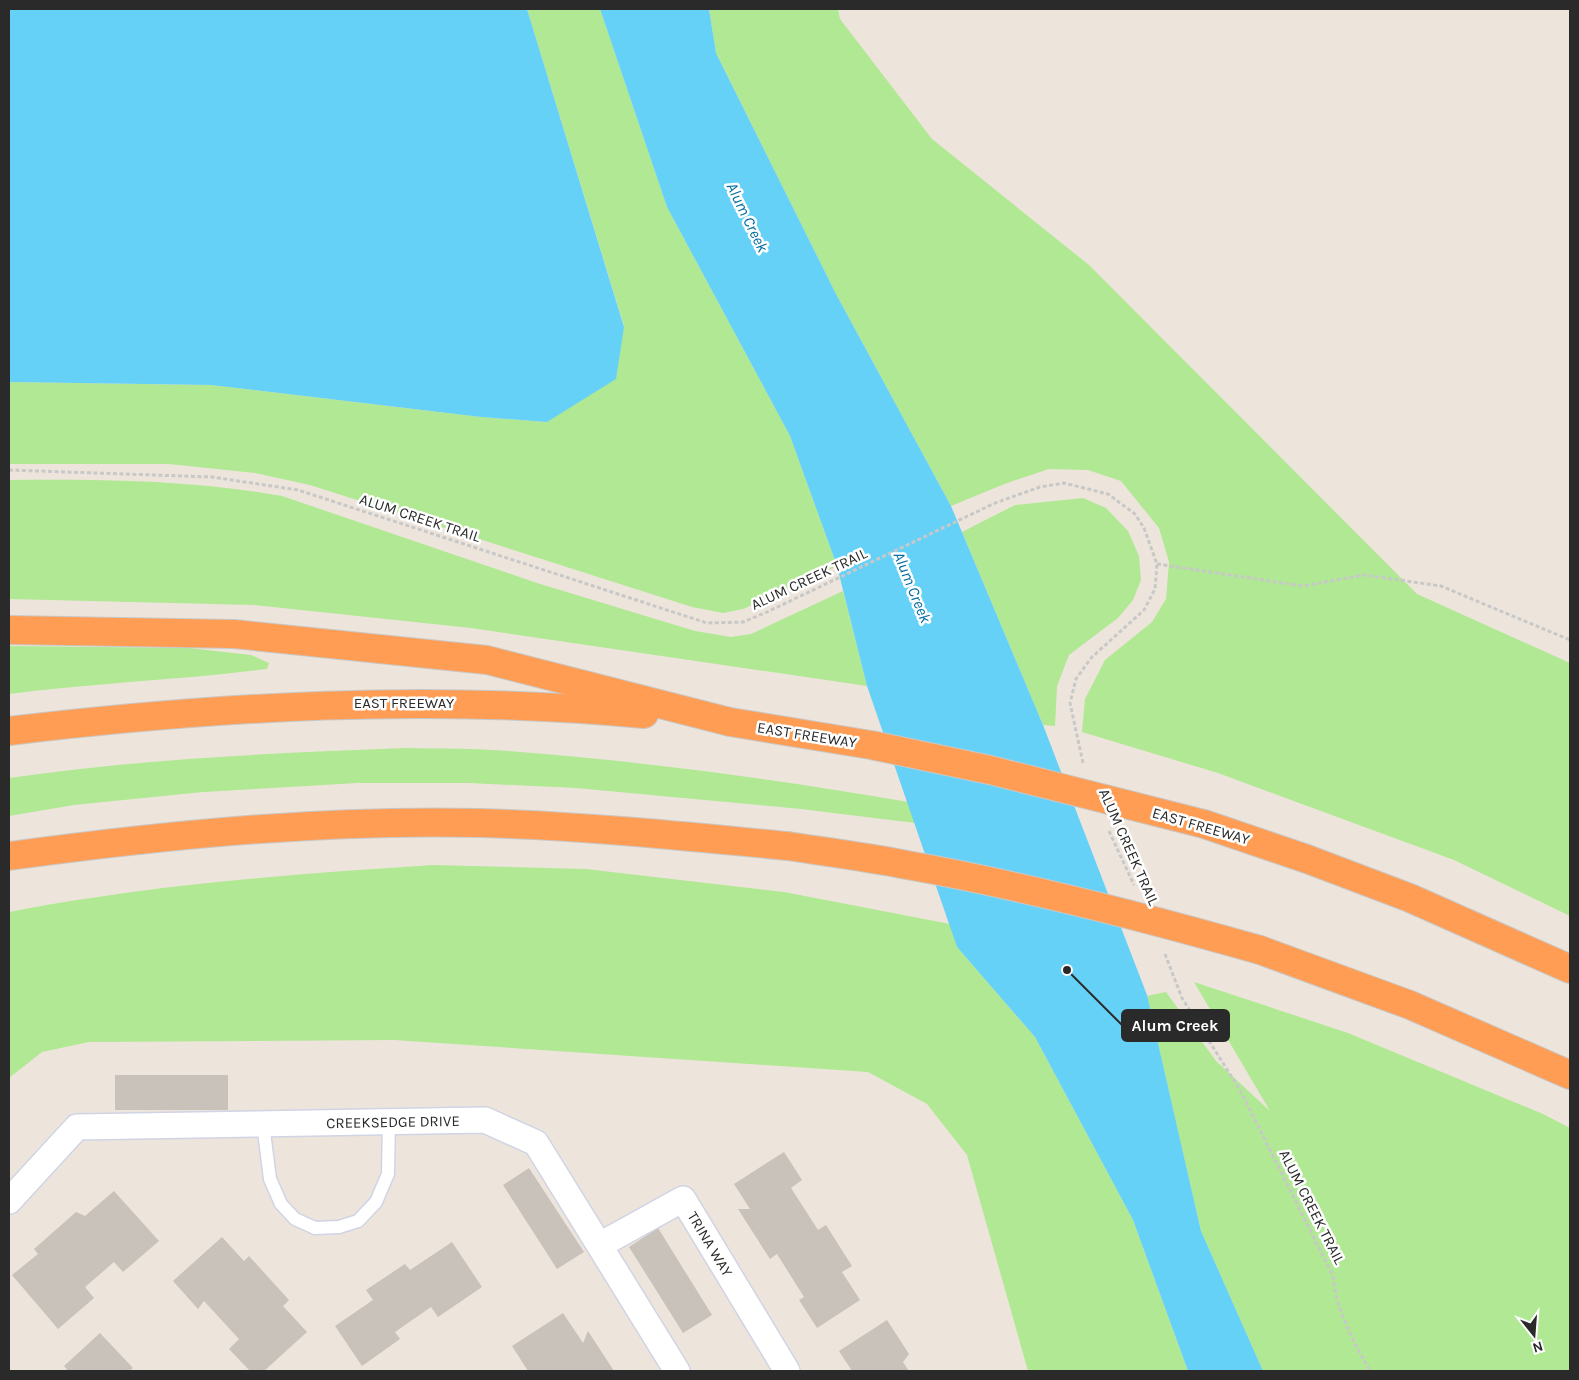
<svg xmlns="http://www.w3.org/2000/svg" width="1579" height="1380" viewBox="0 0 1579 1380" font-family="Karla,sans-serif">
  <rect width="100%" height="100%" fill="#ede5db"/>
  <g fill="#b0e893">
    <path d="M527 9H600L667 207 790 436 837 566 743 609 723 613 692 607 310 485 255 473 169 464H9V382L211 385 481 417 547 422 624 326Z"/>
    <path d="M709 9H838L840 19 932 139 1089 265 1417 594 1570 663V916L1454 860 1218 773 1082 732 1085 699 1105 660 1152 622 1166 599 1169 562 1159 528 1121 481 1088 470 1049 469 1007 483 951 506 836 294 716 53Z"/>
    <path d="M9 480C100 479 192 480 282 496L537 583 695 631 731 637 751 634 843 591 867 686 471 628 254 605 9 599Z"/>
    <path d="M1083 498 1106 508 1128 531 1139 556 1141 580 1133 600 1118 618 1069 655 1057 686 1055 726 1043 725 962 532 1015 505Z"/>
    <path d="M9 646 189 648 251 655 269 663 267 669C181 680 95 683 9 694Z"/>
    <path d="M406 748C444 749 482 748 520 752 650 762 779 780 908 802L915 823 801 809 576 788 469 783H358L203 792 74 805 9 816V778C141 759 273 753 406 748Z"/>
    <path d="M434 865 586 869 784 892 950 924 957 947 1035 1037 1133 1220 1188 1371H1028L967 1155 927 1104 868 1072 394 1040 89 1042 42 1052 9 1078V912C149 885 291 874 434 865Z"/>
    <path d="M1194 982 1348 1033 1543 1114 1570 1128V1371H1263L1201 1231 1147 996 1166 992 1216 1061 1270 1111Z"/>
  </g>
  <g fill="#66d1f7">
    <path d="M9 9H527L624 327 616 379 547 422 481 417 211 385 9 382Z"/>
    <path d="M600 9H709L716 53 836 294 951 506 1043 725 1147 995 1201 1231 1263 1371H1188L1133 1220 1035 1037 957 947 867 686 837 566 790 436 667 207Z"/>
  </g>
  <g fill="#c8c2ba">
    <rect x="115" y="1075" width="113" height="35"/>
    <path d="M784 1152 802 1180 791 1188 818 1230 826 1225 852 1266 842 1272 860 1300 817 1328 799 1300 804 1297 777 1254 770 1259 738 1209H750L734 1184Z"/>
    <path d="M529 1168 584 1252 557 1269 503 1185Z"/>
    <path d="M114 1191 159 1241 123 1272 114 1262 85 1287 94 1298 58 1329 12 1275 38 1254 34 1249 76 1212 85 1216Z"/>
    <path d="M658 1228 712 1315 683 1333 629 1247Z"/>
    <path d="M222 1237 244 1261 249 1256 289 1300 283 1306 307 1332 264 1371H250L229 1349 239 1339 204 1301 198 1309 173 1281Z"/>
    <path d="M452 1242 482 1287 438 1317 431 1307 395 1332 400 1339 362 1366 335 1326 373 1300 366 1290 405 1264 410 1270Z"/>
    <path d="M563 1313 583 1343 588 1331 614 1371H528L512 1346Z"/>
    <path d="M887 1320 909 1354 903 1362 909 1371H852L839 1351Z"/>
    <path d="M100 1333 133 1368 129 1371H68L64 1366Z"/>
  </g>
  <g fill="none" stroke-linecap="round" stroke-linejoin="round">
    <defs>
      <path id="lane" d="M263 1124 270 1179 281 1204 295 1219 315 1228 339 1227 358 1221 376 1202 388 1174 389 1122"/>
      <g id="street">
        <path d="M9 1201 77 1127 485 1120 536 1143 677 1371"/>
        <path d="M600 1245 683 1199 787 1371"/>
      </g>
      <g id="highway">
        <path d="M9 630 234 634 487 660 730 722"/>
        <path d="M9 731C220 706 431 694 644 714"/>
        <path d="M1204 824 1307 859 1410 898 1570 969"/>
        <path d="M9 856C165 835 324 819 482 823 584 826 685 836 787 846"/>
        <path d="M1260 950 1410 1005 1570 1075"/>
      </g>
    </defs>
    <use href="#lane" stroke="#d0d4e4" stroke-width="15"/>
    <use href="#street" stroke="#d0d4e4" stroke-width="28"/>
    <use href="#highway" stroke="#c8c8c8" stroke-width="30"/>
    <g stroke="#c8c8c8" stroke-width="3" stroke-dasharray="4 2.5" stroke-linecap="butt">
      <path d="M9 470 212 477 298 490 707 623 743 622 765 613 995 503 1040 487 1064 483 1108 494 1135 514 1144 528 1157 564 1155 589 1144 610 1091 658 1076 679 1070 703 1083 763"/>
      <path d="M1157 564 1303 586 1364 575 1441 586 1570 640"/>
      <path d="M1109 831 1134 885"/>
      <path d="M1165 954 1182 998 1240 1090 1333 1276C1336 1310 1353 1341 1370 1371"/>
    </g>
    <use href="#lane" stroke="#fff" stroke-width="12"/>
    <use href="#street" stroke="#fff" stroke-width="25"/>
    <use href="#highway" stroke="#ff9d54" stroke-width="28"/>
    <defs>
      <g id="highway-bridge">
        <path d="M730 722 871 745 990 770 1204 824"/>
        <path d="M787 846C827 852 867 857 907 865 1026 886 1144 917 1260 950"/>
      </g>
    </defs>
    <use href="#highway-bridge" stroke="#c8c8c8" stroke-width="30" stroke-linecap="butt"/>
    <use href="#highway-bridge" stroke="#ff9d54" stroke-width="28"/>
  </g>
  <g text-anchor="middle" stroke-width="5" stroke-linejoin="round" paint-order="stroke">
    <g font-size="15" fill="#2a2a2a" stroke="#fff">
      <text transform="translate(420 518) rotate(18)" y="5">ALUM CREEK TRAIL</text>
      <text transform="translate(809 579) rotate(-25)" y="5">ALUM CREEK TRAIL</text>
      <text x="404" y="708">EAST FREEWAY</text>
      <text transform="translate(807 735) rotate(9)" y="5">EAST FREEWAY</text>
      <text transform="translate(1201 826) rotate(16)" y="5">EAST FREEWAY</text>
      <text transform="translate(1129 847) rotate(66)" y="5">ALUM CREEK TRAIL</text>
      <text transform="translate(393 1122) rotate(-1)" y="5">CREEKSEDGE DRIVE</text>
      <text transform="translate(1312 1207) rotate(63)" y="5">ALUM CREEK TRAIL</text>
      <text transform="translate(710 1244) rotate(59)" y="5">TRINA WAY</text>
    </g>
    <g font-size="16" font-style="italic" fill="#046da3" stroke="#fff">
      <text transform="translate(748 217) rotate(64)" y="6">Alum Creek</text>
      <text transform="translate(913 587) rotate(68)" y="6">Alum Creek</text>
    </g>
  </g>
  <path fill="none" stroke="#2a2a2a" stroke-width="2" d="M1067 970L1122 1025"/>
  <circle fill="#2a2a2a" stroke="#fff" stroke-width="2" cx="1067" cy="970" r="5"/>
  <rect fill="#2a2a2a" stroke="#2a2a2a" stroke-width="2" x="1122" y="1010" width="107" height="31" rx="5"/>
  <g font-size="16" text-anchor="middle" font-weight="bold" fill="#fff">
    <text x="1175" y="1031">Alum Creek</text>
  </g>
  <rect width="1579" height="1380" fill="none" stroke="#2a2a2a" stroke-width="20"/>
  <g transform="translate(1534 1335) rotate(163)" stroke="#ffffff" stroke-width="4" paint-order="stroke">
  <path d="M0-4L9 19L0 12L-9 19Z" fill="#2a2a2a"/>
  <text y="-8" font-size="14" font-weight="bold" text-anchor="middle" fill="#2a2a2a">N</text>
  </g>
</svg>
